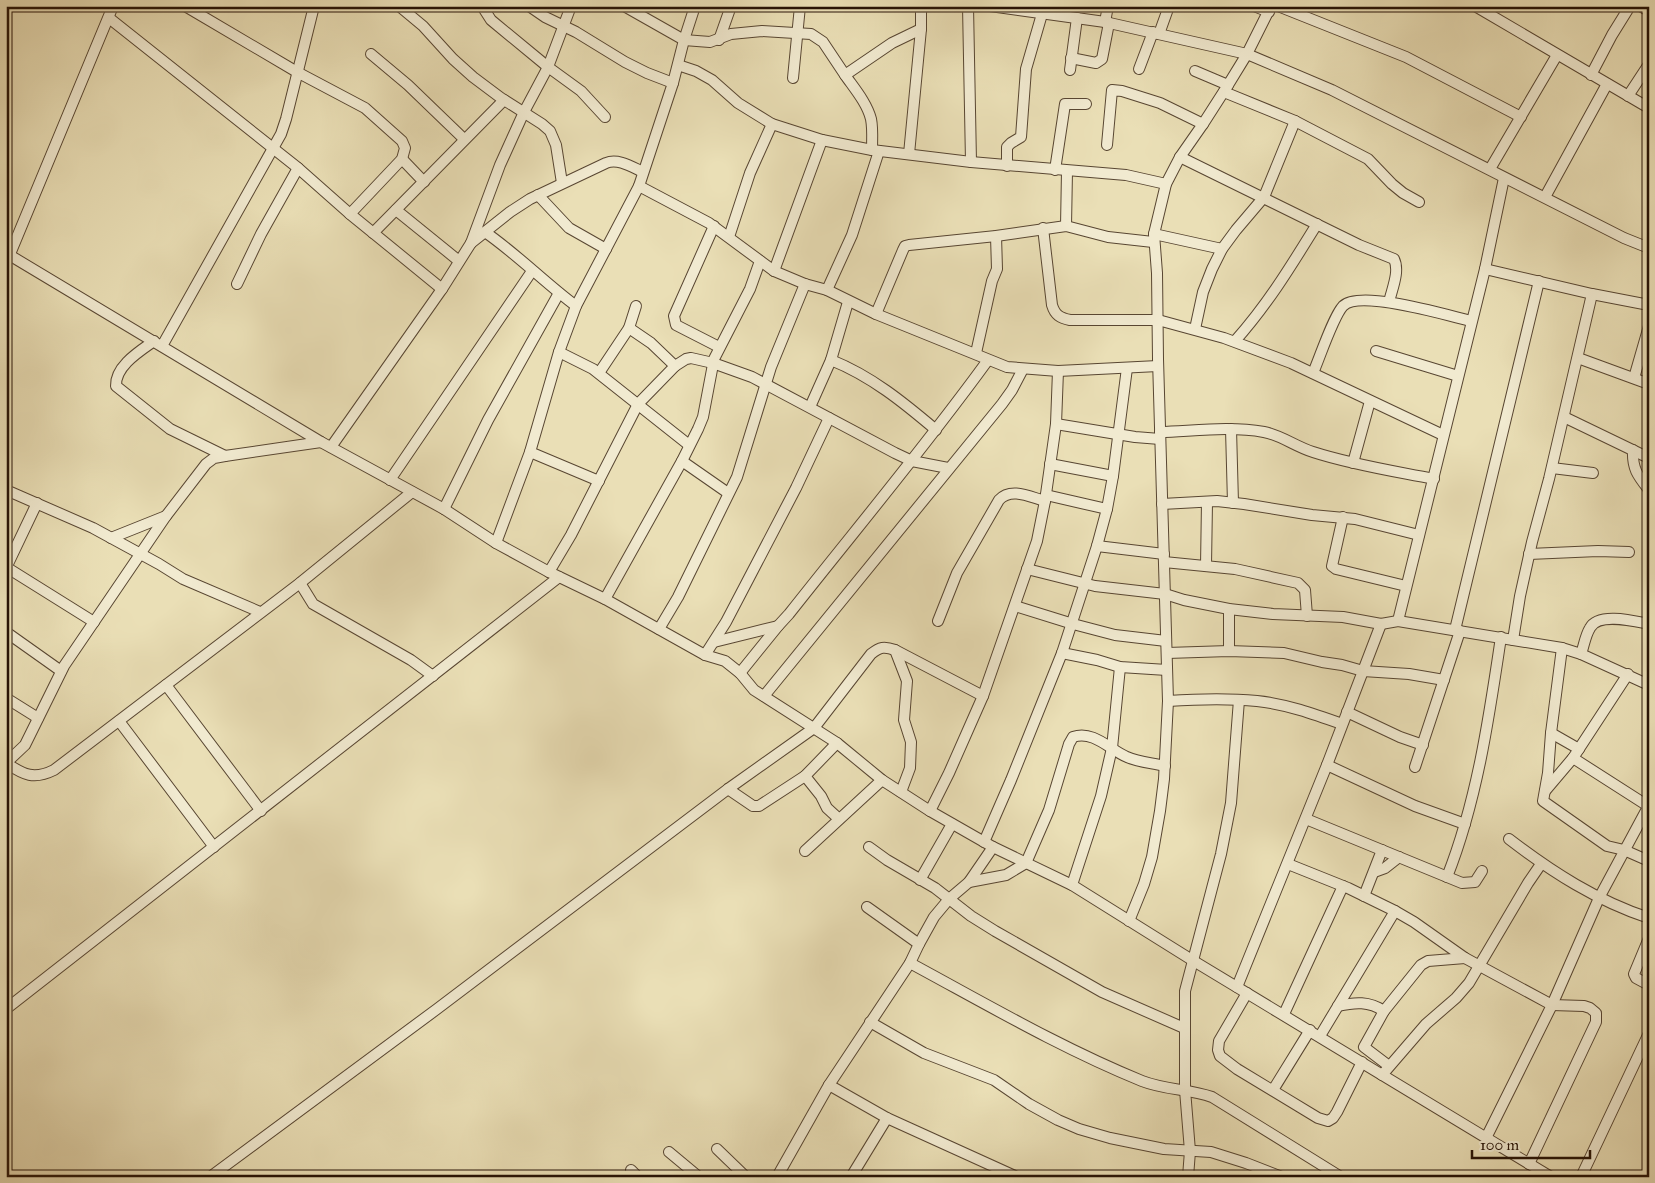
<svg xmlns="http://www.w3.org/2000/svg" width="1655" height="1183" viewBox="0 0 1655 1183" font-family="'IM FELL Great Primer',serif">
  <rect width="100%" height="100%" fill="#eadfb6"/>
  <filter id="stains"><feTurbulence type="fractalNoise" baseFrequency=".004" numOctaves="4"/><feColorMatrix values="0 0 0 0 .2 0 0 0 0 .09 0 0 0 0 .02 0 0 0 .5 -.17"/></filter>
  <radialGradient id="worn" r=".72"><stop offset=".6" stop-color="#630" stop-opacity="0"/><stop offset="1" stop-color="#630" stop-opacity=".3"/></radialGradient>
  <g fill="none" stroke-linecap="round" stroke-linejoin="round">
    <defs>
      <g id="street">
        <path d="M185 6 297 72 365 108 402 141 405 148 402 159 350 214"/>
        <path d="M399 6 423 26 453 59 473 77 501 98 542 124 550 131 556 145 562 183"/>
        <path d="M482 6 491 20 548 67 581 91 605 117"/>
        <path d="M529 6 545 17 576 32 625 62 647 73 673 83"/>
        <path d="M624 6 684 40 710 42 731 34 762 31 811 34 823 42 845 75 892 43 921 29"/>
        <path d="M968 6 971 162"/>
        <path d="M990 6 1105 22 1247 54 1332 90 1624 238 1649 248"/>
        <path d="M1254 6 1269 12"/>
        <path d="M1278 6 1406 57 1521 117"/>
        <path d="M1475 6 1649 108"/>
        <path d="M1640 6 1649 11"/>
        <path d="M109 18 298 168 350 214 442 289"/>
        <path d="M1105 22 1108 6"/>
        <path d="M1159 34 1169 6"/>
        <path d="M719 40 731 6"/>
        <path d="M371 54 408 85 464 139"/>
        <path d="M1071 58 1096 63 1102 59 1109 23"/>
        <path d="M678 65 696 71 712 80 738 103 772 124 822 140 872 150 971 162 1126 175 1166 184"/>
        <path d="M1139 69 1153 32"/>
        <path d="M1070 70 1077 18"/>
        <path d="M1195 71 1228 85"/>
        <path d="M845 75C854 88 867 103 871 119 873 129 872 140 872 150"/>
        <path d="M1591 75 1612 35 1630 6"/>
        <path d="M793 78 800 6"/>
        <path d="M1224 92 1295 121 1368 159 1392 184 1403 193 1419 202"/>
        <path d="M1628 96 1649 64"/>
        <path d="M1107 145 1112 90 1122 91 1160 103 1203 124"/>
        <path d="M909 154 921 29V6"/>
        <path d="M1180 157 1359 245 1394 259C1400 271 1392 289 1389 302"/>
        <path d="M402 159 424 182"/>
        <path d="M1007 166V147L1011 143 1021 137 1026 69 1042 14"/>
        <path d="M1490 169 1557 55"/>
        <path d="M1055 170 1065 104H1086"/>
        <path d="M639 186 709 223 774 271 805 284 827 290 876 314 1007 367 1058 371 1158 366"/>
        <path d="M538 195 569 228 606 249"/>
        <path d="M1545 197 1607 84"/>
        <path d="M396 210 459 261"/>
        <path d="M714 226 674 316 676 325 719 347"/>
        <path d="M1066 226 1067 171"/>
        <path d="M1043 228 1052 305C1055 315 1060 318 1070 320H1158L1224 338 1291 363 1443 435"/>
        <path d="M485 232C518 255 545 283 576 306"/>
        <path d="M373 233 504 100"/>
        <path d="M1154 234 1222 249"/>
        <path d="M729 237 750 173 772 124"/>
        <path d="M471 243 510 212 530 199 606 163C618 158 632 167 643 172"/>
        <path d="M6 253 321 442 444 509 496 543 549 572 605 599 705 655 725 661 740 673 754 690 837 743 882 780 930 811 993 847 1072 885 1192 960 1551 1177"/>
        <path d="M10 254 113 6"/>
        <path d="M1485 269 1592 294 1649 305"/>
        <path d="M774 271 822 140"/>
        <path d="M237 284 261 234 298 168"/>
        <path d="M827 290 852 235 879 151"/>
        <path d="M876 314 903 250 905 246 909 245 996 236 1066 226 1108 237 1153 242"/>
        <path d="M629 328 651 343 675 366"/>
        <path d="M1195 329 1203 292 1212 269 1222 249 1236 230 1264 197 1295 121"/>
        <path d="M154 341C140 351 115 366 116 386L170 429 225 456"/>
        <path d="M1235 341C1268 304 1291 266 1317 224"/>
        <path d="M162 346 281 134 286 119 314 6"/>
        <path d="M1376 351 1458 376"/>
        <path d="M559 352 593 369 689 445"/>
        <path d="M976 353 992 281 997 269 996 236"/>
        <path d="M1578 358 1649 384"/>
        <path d="M831 360 848 302"/>
        <path d="M599 373 629 328 636 306"/>
        <path d="M1313 373C1320 357 1333 317 1343 306 1360 289 1449 316 1471 321"/>
        <path d="M1634 378 1649 326"/>
        <path d="M810 407 831 360C871 376 903 402 936 430"/>
        <path d="M1564 417 1649 458"/>
        <path d="M1056 424 1135 437 1160 439"/>
        <path d="M1231 429 1233 503"/>
        <path d="M1160 432C1194 431 1230 426 1264 432 1281 435 1296 447 1313 452 1353 465 1394 471 1434 479"/>
        <path d="M331 447 442 289 471 243 500 165 524 112 548 67 571 6"/>
        <path d="M1633 450C1632 469 1638 476 1649 490"/>
        <path d="M530 452 599 481"/>
        <path d="M682 461 728 493"/>
        <path d="M1353 463 1370 401"/>
        <path d="M1050 464 1113 476"/>
        <path d="M1552 468 1593 473"/>
        <path d="M390 480 532 271"/>
        <path d="M6 490 93 528 159 564 183 579 260 612"/>
        <path d="M1046 495 1107 509"/>
        <path d="M1162 504 1217 501 1244 504 1312 515 1355 519 1419 535"/>
        <path d="M444 509 488 420 559 293"/>
        <path d="M1343 517 1332 566 1336 569 1406 586"/>
        <path d="M111 538 166 516"/>
        <path d="M496 543 530 452 559 352 576 306 639 186 673 83 684 40 695 6"/>
        <path d="M1097 546 1164 554"/>
        <path d="M1529 554 1598 551 1629 552"/>
        <path d="M1164 562 1235 569 1298 583 1305 590 1307 616"/>
        <path d="M1206 566 1207 502"/>
        <path d="M6 567 94 622"/>
        <path d="M6 568 37 503"/>
        <path d="M1027 569 1095 586 1165 594 1184 600 1229 609 1273 614 1343 617 1381 624 1398 621 1562 648 1581 654 1649 685"/>
        <path d="M549 572 571 535 638 404 675 366 686 359 691 358 713 363 752 377 895 453 912 461 948 468"/>
        <path d="M300 583 313 604 411 660 433 676"/>
        <path d="M605 599 682 461 698 429 703 417 714 359 750 289 760 261"/>
        <path d="M1015 606 1073 624 1115 635 1166 641"/>
        <path d="M1229 609V651"/>
        <path d="M938 621 957 573 999 500C1011 487 1030 497 1045 501"/>
        <path d="M1398 621 1485 269 1504 178"/>
        <path d="M659 629 678 597 737 477 771 367 805 284"/>
        <path d="M1455 630 1539 281"/>
        <path d="M6 632 61 671"/>
        <path d="M1513 640 1520 596 1532 542 1549 479 1592 294"/>
        <path d="M714 642 778 626"/>
        <path d="M1562 648 1551 733 1548 773 1543 801 1607 846 1624 850 1649 861"/>
        <path d="M895 650 907 681 904 720 911 742 910 768 901 792"/>
        <path d="M1062 653 1097 660 1120 667 1167 670"/>
        <path d="M1167 653 1229 651 1284 653 1322 662 1342 665 1363 671 1409 674 1444 680"/>
        <path d="M1581 654C1584 646 1585 636 1590 628 1598 612 1634 621 1649 624"/>
        <path d="M705 655 726 622 796 488 829 418"/>
        <path d="M740 673 778 626 789 614C856 529 925 447 988 360"/>
        <path d="M166 685 261 811"/>
        <path d="M764 696 1002 404 1012 390 1023 369"/>
        <path d="M6 698 38 718"/>
        <path d="M1168 701C1197 699 1227 698 1257 701 1286 704 1314 714 1342 724"/>
        <path d="M1347 712 1400 737 1423 745"/>
        <path d="M119 721 214 847"/>
        <path d="M1551 733 1579 749"/>
        <path d="M1573 758 1648 806"/>
        <path d="M6 763C24 775 34 780 54 770L300 583 412 492"/>
        <path d="M6 763 25 745 64 666 166 516 206 464 214 458 225 456 321 442"/>
        <path d="M1327 765 1415 806 1465 824"/>
        <path d="M1415 767 1460 631"/>
        <path d="M805 776 821 796 827 808 839 819"/>
        <path d="M728 789 753 806H759L805 776 837 743"/>
        <path d="M1545 791 1573 758 1628 674"/>
        <path d="M930 811 949 773 983 696 1037 541 1045 501 1056 424 1058 371"/>
        <path d="M1306 819 1462 883 1475 882 1482 871"/>
        <path d="M1509 839C1552 872 1597 901 1649 918"/>
        <path d="M984 842 1011 780 1062 653 1097 546 1107 509 1113 476 1127 368"/>
        <path d="M869 847 887 860 935 888 971 916 995 931 1102 992 1184 1028"/>
        <path d="M805 851 882 780"/>
        <path d="M1288 864 1348 888 1395 911 1414 922 1465 958 1552 1005 1584 1006 1590 1008 1596 1013V1022L1529 1164"/>
        <path d="M1374 872 1385 868 1399 857"/>
        <path d="M1447 877C1477 801 1489 718 1501 637"/>
        <path d="M920 880 952 824"/>
        <path d="M969 882 1006 875 1026 863 1049 810 1069 744 1073 737C1094 730 1110 750 1127 757 1138 762 1153 763 1165 766"/>
        <path d="M1072 885 1101 796 1112 748 1120 667"/>
        <path d="M1364 896 1382 850"/>
        <path d="M867 907 919 944"/>
        <path d="M1129 921 1144 884 1152 857 1160 811 1164 779 1168 701 1158 359 1157 273 1154 234 1166 184 1180 157 1203 124 1228 85 1247 54 1271 6"/>
        <path d="M1649 938 1634 974 1636 978 1649 985"/>
        <path d="M910 963C986 1004 1061 1048 1142 1081 1165 1090 1189 1089 1212 1097L1341 1177"/>
        <path d="M1237 987 1327 765 1381 624"/>
        <path d="M1247 993 1219 1041 1218 1050 1220 1056 1237 1069 1318 1118 1328 1121 1333 1118 1337 1112 1362 1062"/>
        <path d="M1338 1006C1355 1002 1369 1001 1384 1011"/>
        <path d="M6 1009 559 577"/>
        <path d="M1284 1014 1343 886"/>
        <path d="M870 1022 924 1053 994 1080 1029 1104 1058 1120 1079 1129 1110 1138 1164 1149 1211 1152 1246 1163 1282 1177"/>
        <path d="M1320 1036 1395 911"/>
        <path d="M1389 1066 1364 1047 1384 1011 1421 965 1428 961 1465 958"/>
        <path d="M1382 1075 1426 1024 1456 998 1469 983 1528 883 1541 864"/>
        <path d="M829 1085 887 1118 1017 1177"/>
        <path d="M1273 1090 1310 1030"/>
        <path d="M1486 1138 1552 1005 1599 898 1649 805"/>
        <path d="M717 1149 746 1177"/>
        <path d="M669 1152 699 1177"/>
        <path d="M631 1170 638 1177"/>
        <path d="M210 1177 437 1009 728 789 814 728 871 654C880 647 884 646 895 650L983 696"/>
        <path d="M777 1177 829 1085 910 963 919 944 934 917 949 899 969 882 993 847"/>
        <path d="M851 1177 887 1118"/>
        <path d="M1188 1177 1190 1151 1185 1090V991L1221 854 1231 803 1239 700"/>
        <path d="M1581 1177 1649 1033"/>
      </g>
    </defs>
    <use href="#street" stroke="#584632" stroke-width="12"/>
    <use href="#street" stroke="#f1ead0" stroke-width="10"/>
  </g>
  <rect width="1655" height="1183" fill="none" stroke="#eadfb6" stroke-width="25"/>
  <rect x="8" y="8" width="1640" height="1168" fill="none" stroke="#271306" stroke-width="2.5"/>
  <rect x="12" y="12" width="1630" height="1158" fill="none" stroke="#271306"/>
  <path d="M1472 1150v8h118v-8" fill="none" stroke="#271306" stroke-width="2.5"/>
  <text x="1480" y="1150" font-size="15" fill="#271306" stroke="#f1ead0" stroke-width="4" paint-order="stroke">100 m</text>
  <rect width="100%" height="100%" filter="url(#stains)"/>
  <rect width="100%" height="100%" fill="url(#worn)"/>
</svg>
